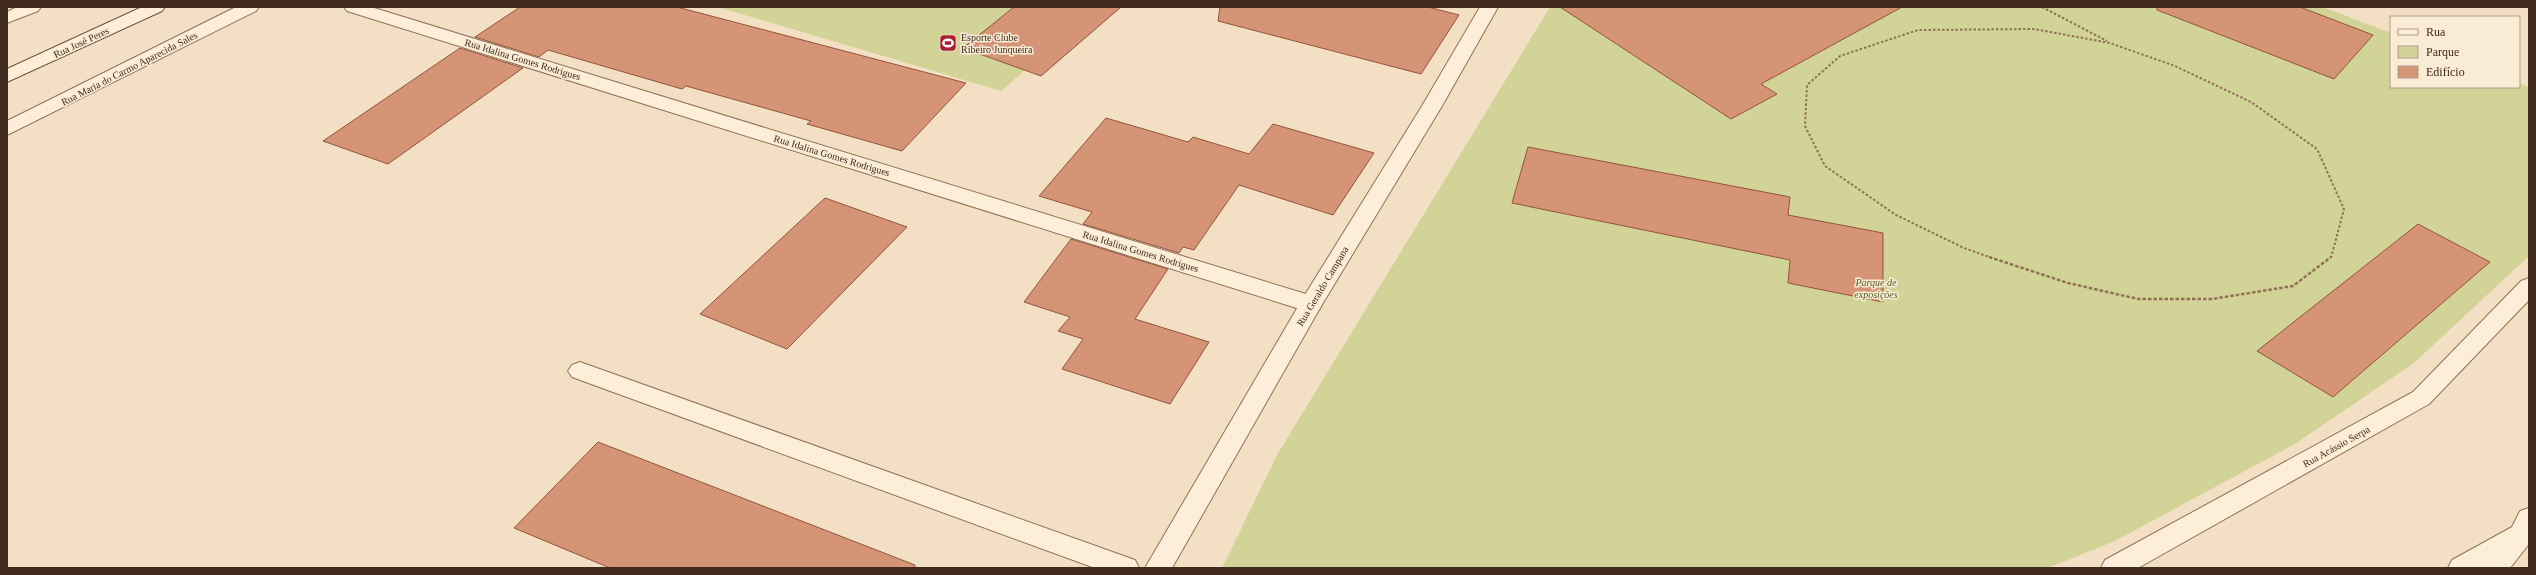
<svg xmlns="http://www.w3.org/2000/svg" width="2536" height="575" viewBox="0 0 2536 575" font-family="'Times New Roman',serif">
  <rect width="100%" height="100%" fill="#f3e0c4"/>
  <g fill="#d2d396">
    <path d="M718 7H1098L1001 91Z"/>
    <path d="M1550 7H2323L2391 33V87H2519V83L2529 87V256L2414 363 2295 444 2115 541 2048 568H1222L1277 455Z"/>
  </g>
  <g fill="#d69476" stroke="#93543b">
    <path d="M520 7H677L966 83 902 151 807 124 811 121 686 86 682 89 548 50 539 57 475 37Z"/>
    <path d="M1014 7H1121L1041 76 963 48Z"/>
    <path d="M1220 7H1428L1459 15 1421 74 1218 21Z"/>
    <path d="M1560 7H1902L1761 84 1777 94 1731 119Z"/>
    <path d="M2157 7H2300L2373 35 2334 79 2157 10Z"/>
    <path d="M460 48 523 68 388 164 323 141Z"/>
    <path d="M1106 118 1188 142 1193 137 1249 154 1273 124 1374 153 1333 215 1239 185 1194 250 1183 247 1179 253 1083 224 1092 212 1039 196Z"/>
    <path d="M1528 147 1790 197 1788 215 1883 233V302L1788 283 1790 260 1512 203Z"/>
    <path d="M825 198 907 227 787 349 700 314Z"/>
    <path d="M2418 224 2490 262 2333 397 2257 351Z"/>
    <path d="M1071 239 1168 269 1135 319 1209 342 1170 404 1062 369 1083 339 1058 331 1070 317 1024 302Z"/>
    <path d="M598 442 915 565V568H610L514 528Z"/>
  </g>
  <g fill="none" stroke-linecap="round" stroke-linejoin="round">
    <defs>
      <path id="service" d="M580 362 1135 560 1139 568H1095L572 377 568 371 572 365Z"/>
      <g id="minor">
        <path d="M17 7H41L38 11 7 23V12Z"/>
        <path d="M236 7H259L256 11 7 135V121Z"/>
        <path d="M344 7H371L1319 298 1322 304 1319 310 1311 312 1303 310 347 11Z"/>
        <path d="M2529 278V300L2429 404 2138 568H2101L2105 560 2413 392 2521 281Z"/>
        <path d="M2529 508V544L2510 568H2448L2452 560 2512 527 2520 511Z"/>
      </g>
      <path id="tertiary" d="M1480 7H1498L1442 106 1320 308 1172 568H1145L1303 298 1422 106Z"/>
      <path id="secondary" d="M142 7H165L162 11 7 82V69Z"/>
    </defs>
    <use href="#service" stroke="#917058" stroke-width="2"/>
    <use href="#minor" stroke="#917058" stroke-width="2"/>
    <use href="#tertiary" stroke="#917058" stroke-width="2"/>
    <use href="#secondary" stroke="#73513b" stroke-width="2"/>
    <g stroke="#917058" stroke-width="2" stroke-dasharray="2.5 2" stroke-linecap="butt">
      <path d="M2042 7 2107 41"/>
      <path d="M1992 258 1964 248 1896 215 1825 166 1805 126 1807 85 1840 56 1918 30 2034 29 2110 43 2175 66 2251 102 2317 149 2344 209 2331 258"/>
    </g>
    <path stroke="#917058" stroke-width="2.5" stroke-dasharray="3.5 2" stroke-linecap="butt" d="M1989 257 2068 283 2138 299H2212L2293 286 2331 257"/>
    <use href="#service" fill="#fceed9" fill-rule="evenodd"/>
    <use href="#minor" fill="#fceed9" fill-rule="evenodd"/>
    <use href="#tertiary" fill="#fceed9" fill-rule="evenodd"/>
    <use href="#secondary" fill="#fceed9" fill-rule="evenodd"/>
  </g>
  <defs>
    <symbol id="stadium-square" viewBox="-11 -11 22 22"><rect x="-9" y="-9" width="18" height="18" rx="4" fill="#a7202f" stroke="#faebd5"/><path d="M0-5a6.5 5 0 1 0 0 10a6.5 5 0 1 0 0-10ZM-3.5-1.8h7v3.6h-7Z" fill="#fff"/></symbol>
  </defs>
  <g fill-rule="evenodd">
    <use href="#stadium-square" x="938" y="33" width="20" height="20"/>
  </g>
  <g text-anchor="middle" stroke-width="3" stroke-linejoin="round" paint-order="stroke">
    <g font-size="10" fill="#3f2a1d" stroke="#faebd5" text-anchor="start">
      <text x="961" y="41">Esporte Clube<tspan x="961" dy="12">Ribeiro Junqueira</tspan></text>
    </g>
    <g font-size="10" fill="#3f2a1d" stroke="#faebd5">
      <text transform="translate(81 42) rotate(-25)" y="4">Rua José Peres</text>
      <text transform="translate(523 59) rotate(17)" y="4">Rua Idalina Gomes Rodrigues</text>
      <text transform="translate(129 68) rotate(-27)" y="4">Rua Maria do Carmo Aparecida Sales</text>
      <text transform="translate(832 155) rotate(17)" y="4">Rua Idalina Gomes Rodrigues</text>
      <text transform="translate(1141 251) rotate(17)" y="4">Rua Idalina Gomes Rodrigues</text>
      <text transform="translate(1322 286) rotate(-59)" y="4">Rua Geraldo Campana</text>
      <text transform="translate(2336 446) rotate(-29)" y="4">Rua Acássio Serpa</text>
    </g>
    <g font-size="10" font-style="italic" fill="#555e22" stroke="#faebd5">
      <text x="1876" y="286">Parque de<tspan x="1876" dy="12">exposições</tspan></text>
    </g>
  </g>
  <rect width="2536" height="575" fill="none" stroke="#3f2a1d" stroke-width="16"/>
  <rect x="2390" y="16" width="130" height="72" fill="#faebd5" stroke="#af9e8b"/>
  <rect x="2398" y="29" width="20" height="6" fill="#fceed9" stroke="#af9e8b"/>
  <text x="2426" y="36" font-size="12" fill="#3f2a1d">Rua</text>
  <rect x="2398" y="46" width="20" height="12" fill="#d2d396" stroke="#af9e8b"/>
  <text x="2426" y="56" font-size="12" fill="#3f2a1d">Parque</text>
  <rect x="2398" y="66" width="20" height="12" fill="#d69476" stroke="#af9e8b"/>
  <text x="2426" y="76" font-size="12" fill="#3f2a1d">Edifício</text>
</svg>
